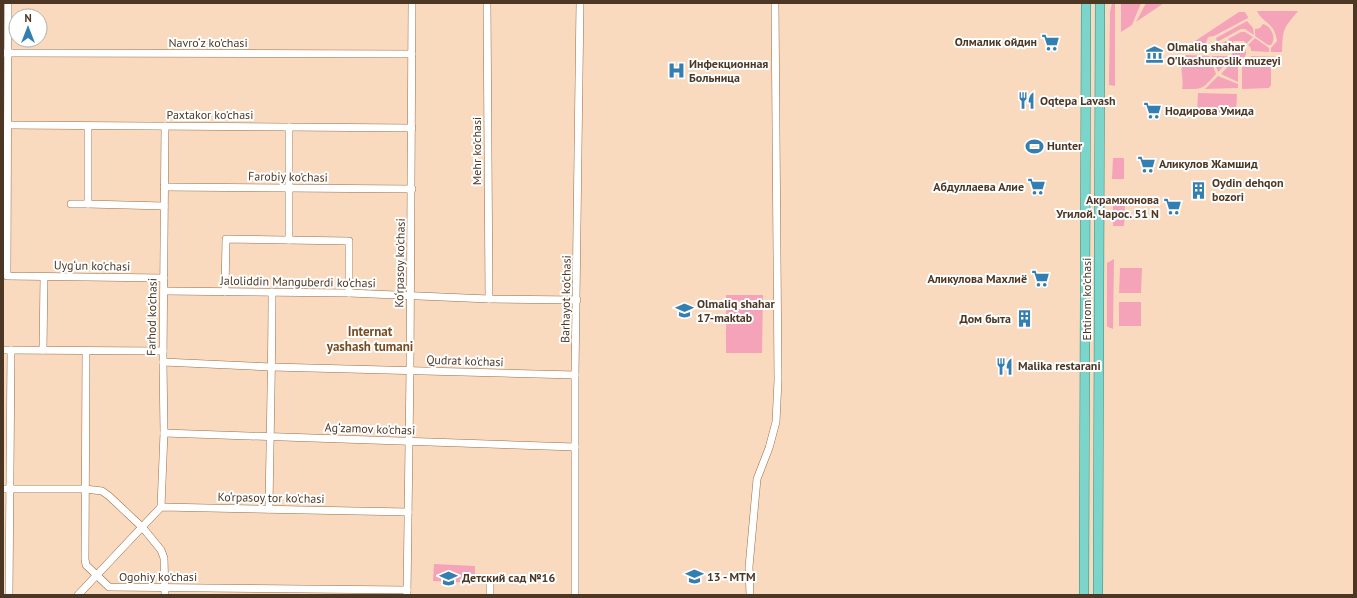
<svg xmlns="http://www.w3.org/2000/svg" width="1357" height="598" viewBox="0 0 1357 598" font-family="'PT Sans',sans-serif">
  <rect width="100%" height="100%" fill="#fadabf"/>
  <g fill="#f5a3b9">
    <path d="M1112 3H1115V86L1109 85 1110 12Z"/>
    <path d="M1121 3H1141L1132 25 1121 32Z"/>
    <path d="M1146 3H1164L1136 22Z"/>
    <path d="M1257 11H1298C1283 29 1283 28 1282 52H1271V48L1277 41C1274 21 1264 25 1257 11Z"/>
    <path d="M1239 12H1245L1248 17V18L1214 36 1208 37 1206 43 1208 46 1211 48V50L1186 49 1192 43Z"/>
    <path d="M1247 21 1253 28 1254 35 1245 29H1241L1217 42 1216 38Z"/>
    <path d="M1263 24C1271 26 1277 38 1271 45H1268L1255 36V29L1260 28Z"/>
    <path d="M1241 32H1245L1253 37 1246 44 1244 41H1234L1232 43 1228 39Z"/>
    <path d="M1255 38 1269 48V52L1251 51V48L1248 45Z"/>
    <path d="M1226 41 1230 45 1227 50H1213V48Z"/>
    <circle cx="1239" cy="53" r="7"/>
    <path d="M1186 55 1209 56 1216 74C1201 90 1204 89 1182 89 1185 75 1177 71 1186 55Z"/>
    <path d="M1212 56H1227L1229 61 1218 72Z"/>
    <path d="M1251 56 1282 57 1281 62 1279 64 1271 65V85L1269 88 1242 89V66L1251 60Z"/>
    <path d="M1231 63 1234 66H1238V82L1221 74Z"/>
    <path d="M1218 76 1238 84V88L1205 89Z"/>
    <path d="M1198 93 1237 94 1236 113 1197 112Z"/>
    <path d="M1113 158H1124V179H1112Z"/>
    <path d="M1113 205H1125L1124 226H1113Z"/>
    <path d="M1114 259 1113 329 1108 327 1107 326V263Z"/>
    <path d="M1120 268H1142L1141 293H1119Z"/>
    <path d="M726 295H763L762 353H726Z"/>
    <rect x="1119" y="302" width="22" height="24"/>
    <path d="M434 564 475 566V583L433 581Z"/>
  </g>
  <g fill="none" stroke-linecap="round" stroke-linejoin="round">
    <defs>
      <g id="minor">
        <path d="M8 3 7 276 164 278"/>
        <path d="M487 3 489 299"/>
        <path d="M3 53 412 54"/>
        <path d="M8 125 412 128"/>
        <path d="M88 126V204L164 206"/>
        <path d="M164 187 412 189"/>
        <path d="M71 204H88"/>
        <path d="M289 240V127"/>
        <path d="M164 291 349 293 489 299 577 300"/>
        <path d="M225 292 226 239 349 241V293"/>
        <path d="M3 350 163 351"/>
        <path d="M43 350 44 277"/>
        <path d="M86 351 85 559 86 565 109 587 407 590"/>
        <path d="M163 362 272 367 575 375"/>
        <path d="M164 433 575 447"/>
        <path d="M3 489H85L102 491 109 496 143 528 161 550 164 558 165 595"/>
        <path d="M161 507 164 433 163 362 165 126"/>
        <path d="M269 509C270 436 272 365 272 292"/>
        <path d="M9 595 11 350"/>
        <path d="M78 595 161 507 408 512"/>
        <path d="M407 595 410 370 412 3"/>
        <path d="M490 595V578"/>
        <path d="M575 595V375L580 3"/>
        <path d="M750 595 749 567 757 479 769 448 776 422 778 380 775 3"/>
      </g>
      <g id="major">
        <path d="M1084 595 1086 3"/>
        <path d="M1098 595 1100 3"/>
      </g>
    </defs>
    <use href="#minor" stroke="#9c6d42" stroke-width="8"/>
    <use href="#major" stroke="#328c7a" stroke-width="10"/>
    <use href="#minor" stroke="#fff" stroke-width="7"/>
    <use href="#major" stroke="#7cd5ca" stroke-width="9"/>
  </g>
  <defs>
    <symbol id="supermarket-bare" viewBox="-9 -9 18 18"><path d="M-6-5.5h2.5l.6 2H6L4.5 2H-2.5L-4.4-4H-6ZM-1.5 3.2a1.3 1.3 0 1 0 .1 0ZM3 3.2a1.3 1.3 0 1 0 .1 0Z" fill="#347fb2" stroke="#fff" stroke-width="2.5" paint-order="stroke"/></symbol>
    <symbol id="museum-bare" viewBox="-9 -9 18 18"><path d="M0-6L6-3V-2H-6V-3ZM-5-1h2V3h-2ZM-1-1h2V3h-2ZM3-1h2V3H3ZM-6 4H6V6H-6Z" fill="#347fb2" stroke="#fff" stroke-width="2.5" paint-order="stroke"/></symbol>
    <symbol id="hospital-bare" viewBox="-9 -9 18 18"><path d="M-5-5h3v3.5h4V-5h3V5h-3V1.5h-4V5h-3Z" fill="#347fb2" stroke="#fff" stroke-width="2.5" paint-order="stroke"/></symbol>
    <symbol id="restaurant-bare" viewBox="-9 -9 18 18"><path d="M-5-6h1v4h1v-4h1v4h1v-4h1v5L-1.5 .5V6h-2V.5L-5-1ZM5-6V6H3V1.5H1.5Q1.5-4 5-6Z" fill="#347fb2" stroke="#fff" stroke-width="2.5" paint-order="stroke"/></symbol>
    <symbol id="stadium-bare" viewBox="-9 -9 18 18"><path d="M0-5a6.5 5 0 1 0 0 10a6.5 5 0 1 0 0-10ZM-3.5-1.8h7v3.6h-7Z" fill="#347fb2" stroke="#fff" stroke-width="2.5" paint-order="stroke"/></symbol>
    <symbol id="building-bare" viewBox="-9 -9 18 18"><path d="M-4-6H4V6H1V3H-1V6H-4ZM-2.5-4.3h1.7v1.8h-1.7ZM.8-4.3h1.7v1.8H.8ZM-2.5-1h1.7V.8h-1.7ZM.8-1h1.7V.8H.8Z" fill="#347fb2" stroke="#fff" stroke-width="2.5" paint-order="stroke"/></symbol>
    <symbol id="school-bare" viewBox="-9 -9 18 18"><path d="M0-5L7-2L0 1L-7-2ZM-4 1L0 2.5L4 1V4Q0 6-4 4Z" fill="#347fb2" stroke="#fff" stroke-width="2.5" paint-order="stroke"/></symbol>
  </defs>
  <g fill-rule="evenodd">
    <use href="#supermarket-bare" x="1038" y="30" width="25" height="25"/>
    <use href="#museum-bare" x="1142" y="42" width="25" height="25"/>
    <use href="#hospital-bare" x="664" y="58" width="25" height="25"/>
    <use href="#restaurant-bare" x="1014" y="88" width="25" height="25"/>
    <use href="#supermarket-bare" x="1140" y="98" width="25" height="25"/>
    <use href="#stadium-bare" x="1022" y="134" width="25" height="25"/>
    <use href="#supermarket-bare" x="1134" y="152" width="25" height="25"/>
    <use href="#supermarket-bare" x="1024" y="174" width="25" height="25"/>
    <use href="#building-bare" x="1186" y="178" width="25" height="25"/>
    <use href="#supermarket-bare" x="1160" y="194" width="25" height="25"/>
    <use href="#supermarket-bare" x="1028" y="266" width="25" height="25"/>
    <use href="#school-bare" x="672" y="298" width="25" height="25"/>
    <use href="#building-bare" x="1012" y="306" width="25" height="25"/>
    <use href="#restaurant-bare" x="992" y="354" width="25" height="25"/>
    <use href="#school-bare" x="682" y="564" width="25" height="25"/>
    <use href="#school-bare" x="436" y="566" width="25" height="25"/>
  </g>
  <g text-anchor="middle" stroke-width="4" stroke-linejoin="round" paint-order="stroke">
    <g font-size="12" font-weight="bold" fill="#4c3725" stroke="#fff" text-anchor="start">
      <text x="1037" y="46" text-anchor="end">Олмалик ойдин</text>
      <text x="1167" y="51">Olmaliq shahar<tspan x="1167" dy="14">O'lkashunoslik muzeyi</tspan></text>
      <text x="689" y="68">Инфекционная<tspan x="689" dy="14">Больница</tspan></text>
      <text x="1040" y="105">Oqtepa Lavash</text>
      <text x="1165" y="115">Нодирова Умида</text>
      <text x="1047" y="150">Hunter</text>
      <text x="1159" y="168">Аликулов Жамшид</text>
      <text x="1212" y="187">Oydin dehqon<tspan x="1212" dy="14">bozori</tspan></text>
      <text x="1024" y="191" text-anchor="end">Абдуллаева Алие</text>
      <text x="1159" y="204" text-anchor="end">Акрамжонова<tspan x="1159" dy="14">Угилой. Чарос. 51 N</tspan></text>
      <text x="1027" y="283" text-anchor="end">Аликулова Махлиё</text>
      <text x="697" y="308">Olmaliq shahar<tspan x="697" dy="14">17-maktab</tspan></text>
      <text x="1011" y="323" text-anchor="end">Дом быта</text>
      <text x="1018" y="370">Malika restarani</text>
      <text x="707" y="581">13 - MTM</text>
      <text x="462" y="582">Детский сад №16</text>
    </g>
    <g font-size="12" fill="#4c3725" stroke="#fff">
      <text x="208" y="47">Navro‘z ko'chasi</text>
      <text x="210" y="119">Paxtakor ko'chasi</text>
      <text transform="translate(477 151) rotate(-90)" y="4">Mehr ko'chasi</text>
      <text transform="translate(288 177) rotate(1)" y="4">Farobiy ko'chasi</text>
      <text transform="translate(400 263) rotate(-89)" y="4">Ko‘rpasoy ko'chasi</text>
      <text transform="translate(92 266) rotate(1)" y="4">Uyg‘un ko'chasi</text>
      <text transform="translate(298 282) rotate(1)" y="4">Jaloliddin Manguberdi ko'chasi</text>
      <text transform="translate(566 299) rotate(-89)" y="4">Barhayot ko'chasi</text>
      <text transform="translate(1087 299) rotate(-90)" y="4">Ehtirom ko'chasi</text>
      <text transform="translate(152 317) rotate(-89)" y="4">Farhod ko'chasi</text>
      <text transform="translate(465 361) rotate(2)" y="4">Qudrat ko'chasi</text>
      <text transform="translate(370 429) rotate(2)" y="4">Ag‘zamov ko'chasi</text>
      <text transform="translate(271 498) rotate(1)" y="4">Ko‘rpasoy tor ko'chasi</text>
      <text x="158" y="581">Ogohiy ko'chasi</text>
    </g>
    <g font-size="13" font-weight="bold" fill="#784b1f" stroke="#fff">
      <text x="370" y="336">Internat<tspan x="370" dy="15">yashash tumani</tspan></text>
    </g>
  </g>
  <rect width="1357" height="598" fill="none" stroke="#4c3725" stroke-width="8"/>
  <g transform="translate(28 28)"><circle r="19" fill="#ffffff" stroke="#b7afa8"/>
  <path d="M0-3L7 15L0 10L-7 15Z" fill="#347fb2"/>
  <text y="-6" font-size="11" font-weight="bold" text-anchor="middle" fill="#4c3725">N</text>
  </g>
</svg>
